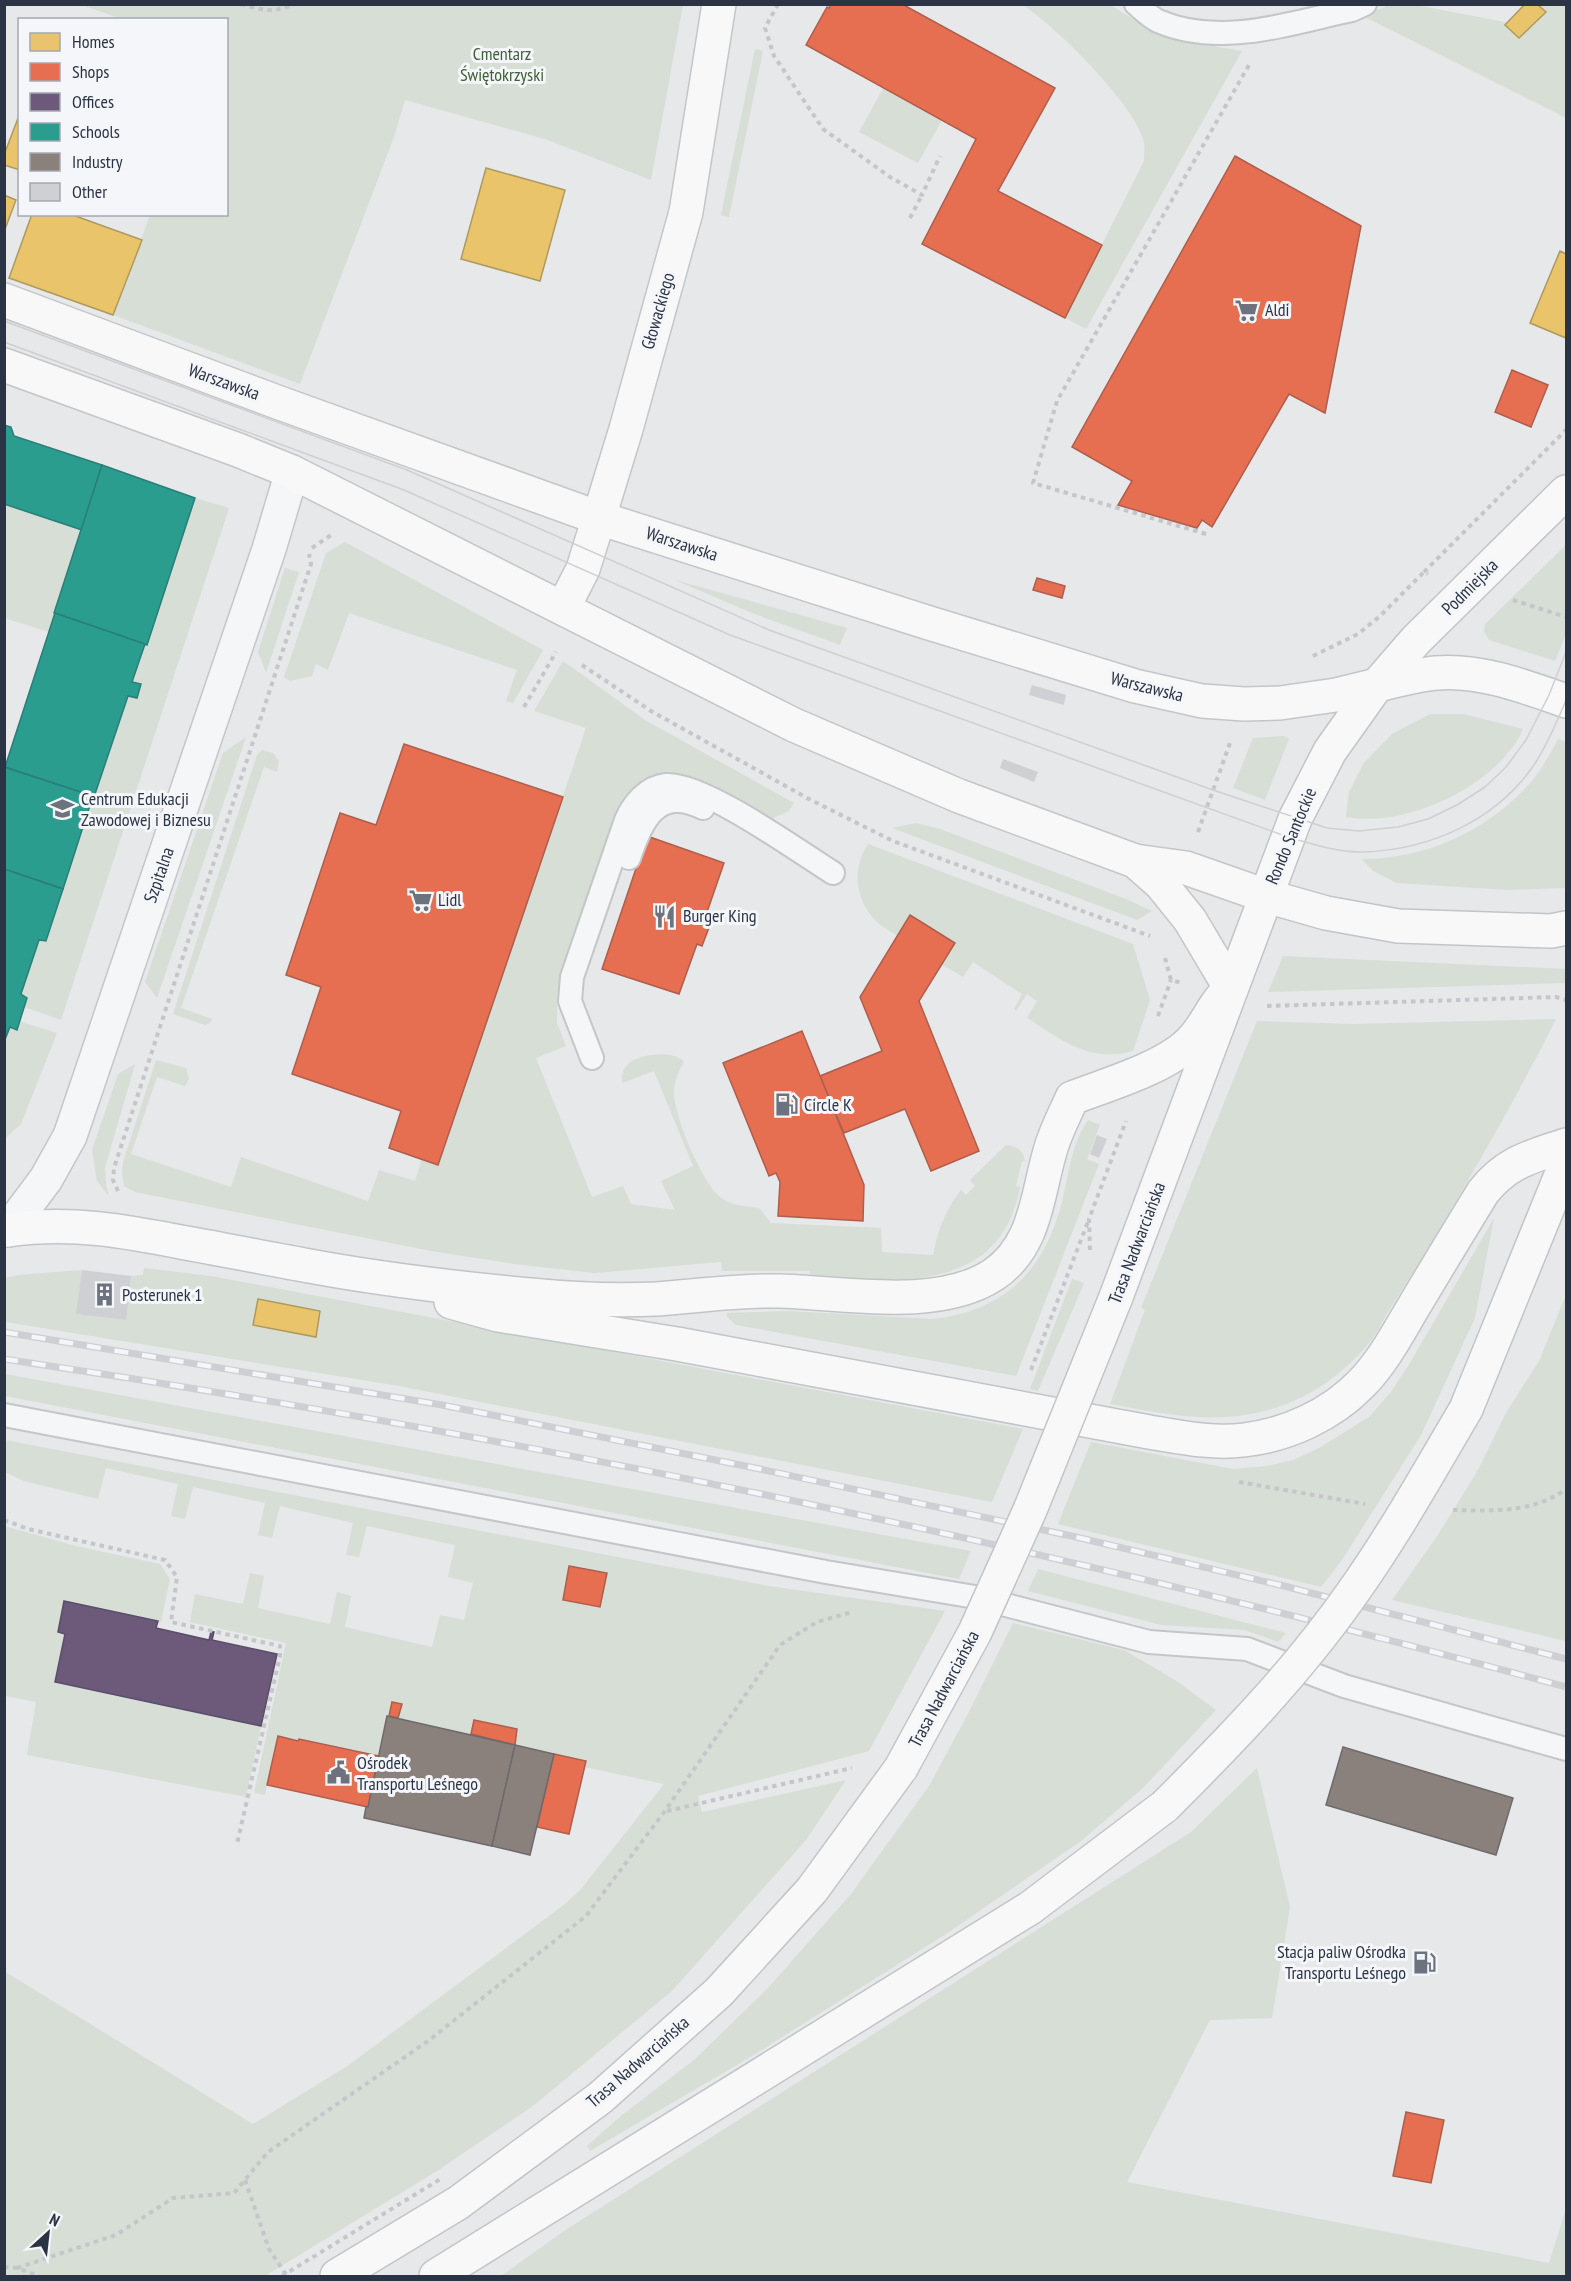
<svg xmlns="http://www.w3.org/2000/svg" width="1571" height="2281" viewBox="0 0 1571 2281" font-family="'PT Sans Narrow',sans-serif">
  <rect width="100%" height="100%" fill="#e6e8ea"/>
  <g fill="#d6ded6">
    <path d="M82 5H683L651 180 545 139 405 100 394 137 300 384 113 315 150 215 226 214V20L121 19Z"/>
    <path d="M1023 5H1111L1142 25 1184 41 1242 51 1086 329 1065 318 1144 161C1144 155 1145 148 1144 143 1138 107 1054 25 1023 5Z"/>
    <path d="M1389 5H1416L1515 24 1524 5H1566V118L1363 16Z"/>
    <path d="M755 49 763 51 729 217 721 215Z"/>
    <path d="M884 87 942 120 918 163 859 132Z"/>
    <path d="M195 498 229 508 61 1020 24 1007 27 998 20 996 39 940 47 941C78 840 112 744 145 644H147Z"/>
    <path d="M5 504 82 530 54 613H55L49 632 5 618Z"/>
    <path d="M345 542 543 650 513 703 506 701 517 670 349 613 328 670 316 664 312 676 290 681 284 677 326 553Z"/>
    <path d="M1566 545V634L1555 661 1489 640 1484 631 1485 624Z"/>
    <path d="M285 568 299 572 266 673 258 652Z"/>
    <path d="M675 580 847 628 840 645 752 613Z"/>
    <path d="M563 661 645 720 794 803 789 811 771 819 756 818 737 805 619 811 557 994V1023L566 1046 536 1058 592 1197 623 1186 631 1204 675 1210 661 1181 693 1166 654 1071 622 1083C622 1076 622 1070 627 1065 637 1054 674 1049 684 1062 678 1072 674 1081 674 1093 674 1116 702 1182 720 1197 731 1206 745 1206 759 1208L771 1223 881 1228 882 1252 933 1255C938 1230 945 1210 961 1190L966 1195 975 1186 970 1180 1006 1145C1017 1146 1023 1150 1025 1161H1022L1016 1186 1020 1187C1000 1296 894 1281 811 1277L810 1271H722L721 1262 595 1273 514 1264 431 1251 135 1192 124 1186 122 1173 123 1162 156 1060 186 1068 189 1079 185 1086 157 1077 131 1154 231 1187 241 1157 368 1201 379 1170 415 1181 422 1159 438 1165 586 728 534 711Z"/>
    <path d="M1430 714H1463L1523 729C1520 736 1516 743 1511 749 1477 794 1401 827 1346 817L1349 792 1363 764 1392 734Z"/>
    <path d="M1284 736 1289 739 1265 800 1233 788 1253 738Z"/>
    <path d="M246 737 157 998 145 982 223 753Z"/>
    <path d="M1558 739 1566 742V888L1507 890 1397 883 1373 871 1362 859C1426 859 1488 831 1531 782 1542 769 1550 754 1558 739Z"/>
    <path d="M262 750 273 753 279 761 277 772 264 767 181 1008 212 1019 210 1023 205 1025 173 1014 257 755Z"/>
    <path d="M916 823 940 829 1126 899 1152 911 1137 920 892 828Z"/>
    <path d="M868 844 1133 944 1150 1000 1133 1051C1089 1063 1062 1040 1027 1018L1037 1001 1027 994 1016 1011 1014 1009 1022 994 973 962 963 977 941 964 955 943 911 916 898 936C890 931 880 926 874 919 855 898 852 868 868 844Z"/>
    <path d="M1283 956 1566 969V983L1268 992Z"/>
    <path d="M1556 1019C1517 1097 1474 1171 1429 1246 1416 1268 1402 1290 1388 1312 1382 1322 1377 1334 1369 1343 1342 1376 1305 1401 1264 1411 1212 1425 1161 1413 1110 1404L1145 1310 1141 1308 1257 1021 1353 1024Z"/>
    <path d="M19 1021 57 1033 21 1124 5 1138 4 1042 10 1027Z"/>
    <path d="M135 1064 105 1168 106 1185 109 1196 97 1181 92 1150 118 1074Z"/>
    <path d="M1088 1120 1100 1125 1087 1159 1099 1164 1016 1376 736 1325 727 1317V1313L789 1311 932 1319C1006 1311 1046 1269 1063 1198 1069 1172 1072 1143 1088 1120Z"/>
    <path d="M1494 1218 1475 1318 1421 1435 1342 1560 1321 1587 1058 1524 1091 1442 1233 1469 1267 1466 1293 1460 1319 1448 1369 1417 1390 1393 1410 1363Z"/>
    <path d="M144 1268 211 1276 1023 1429 992 1502 399 1386 5 1322 4 1278 18 1275 82 1270 77 1314 125 1320 131 1276 143 1275Z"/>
    <path d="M1072 1279 1084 1283 1038 1391 1030 1389Z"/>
    <path d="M1566 1295V1641L1392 1600 1438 1535 1478 1470 1507 1411 1539 1361Z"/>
    <path d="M4 1374H5L971 1551 959 1579 5 1396Z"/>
    <path d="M5 1440 769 1586 945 1611 869 1751 698 1796 702 1812 846 1780 806 1840 673 1990 533 2106 437 2171 265 2276H5L4 1971 253 2124 349 2065 565 1904 581 1889 664 1784 584 1767 585 1761 515 1745 517 1729 475 1720 471 1734 398 1718 402 1704 392 1703 389 1716H387L378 1756 299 1739 298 1741 278 1737 265 1795 254 1793 286 1643 190 1622 195 1594 243 1604 250 1573 264 1576 258 1608 330 1624 337 1592 351 1596 345 1627 432 1647 440 1615 464 1620 473 1583 448 1577 455 1545 367 1526 359 1557 346 1555 353 1523 280 1506 272 1538 258 1535 265 1503 193 1487 185 1519 171 1516 178 1484 106 1468 98 1499 24 1481 5 1472Z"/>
    <path d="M4 1526 76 1546 160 1564 170 1579 161 1622 64 1601 58 1632 65 1634 55 1682 261 1726 246 1797 27 1755 36 1702 5 1696Z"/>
    <path d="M1038 1569 1286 1633 1278 1642 1245 1630 1161 1625 1028 1591Z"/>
    <path d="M1013 1623 1124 1650 1175 1680 1216 1710 1144 1787 1081 1841 946 1934 752 2056 590 2151 587 2146 622 2115 694 2060 767 1989 851 1894 929 1786 969 1712Z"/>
    <path d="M1257 1768 1290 1907 1272 2018 1210 2020 1127 2182 1549 2263 1566 2209V2276H501L564 2231 1191 1832Z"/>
  </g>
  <g fill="#e9c46a" stroke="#b0995f" stroke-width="1.5">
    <path d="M1525 4H1537L1546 12 1519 38 1505 25Z"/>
    <path d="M20 113V170L4 165V155Z"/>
    <path d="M486 168 565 190 540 281 461 259Z"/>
    <path d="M4 195 16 200 4 232Z"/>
    <path d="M32 214H70L142 240 113 315 9 278Z"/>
    <path d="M1560 251 1566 254V338L1530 323Z"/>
    <path d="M258 1299 320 1311 316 1337 253 1325Z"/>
  </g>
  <g fill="#e76f51" stroke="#af5d4d" stroke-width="1.5">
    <path d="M831 4H902L1055 88 998 191 1102 245 1065 318 922 244 976 139 806 45 827 7 829 8Z"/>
    <path d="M1235 156 1361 226 1325 413 1289 394 1212 527 1202 520 1197 528 1118 505 1132 481 1072 447Z"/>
    <path d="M1512 370 1548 385 1531 427 1495 412Z"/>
    <path d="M1037 578 1065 586 1062 598 1033 590Z"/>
    <path d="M404 744 563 797 438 1165 389 1148 401 1111 292 1074 321 987 286 975 340 813 376 825Z"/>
    <path d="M647 836 724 863 706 915 713 917 702 946 697 944 679 994 602 969Z"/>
    <path d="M910 915 955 943 919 1001 979 1151 931 1171 905 1109 844 1133 820 1076 882 1051 860 997Z"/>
    <path d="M802 1031 864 1185 863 1221 778 1216 780 1182 776 1173 769 1176 723 1063Z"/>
    <path d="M569 1566 607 1573 600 1607 563 1600Z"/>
    <path d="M392 1702 402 1704 398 1718 389 1716Z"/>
    <path d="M474 1720 517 1729 515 1745 471 1734Z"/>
    <path d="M278 1736 298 1741 299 1739 379 1756 368 1807 267 1785Z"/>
    <path d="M554 1754 586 1761 569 1834 537 1827Z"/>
    <path d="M1406 2112 1444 2120 1431 2183 1393 2176Z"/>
  </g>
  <path fill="#6d597a" stroke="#594e6a" stroke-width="1.5" d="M64 1601 158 1621 156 1628 209 1640 211 1632H214L212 1640 277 1654 261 1726 55 1682 65 1634 58 1632Z"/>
  <g fill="#2a9d8f" stroke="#2a7e79" stroke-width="1.5">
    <path d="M4 425 11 427 14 436 102 465 82 530 4 504Z"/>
    <path d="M102 465 195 498 147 645 54 613Z"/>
    <path d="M55 613 145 644 132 682 141 684 137 698 128 696 94 797 5 767Z"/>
    <path d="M4 767 93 796 63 889 4 869Z"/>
    <path d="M4 869 63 889 46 941 39 940 21 994 27 998 17 1030 10 1027 4 1042Z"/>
  </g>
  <g fill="#8a817c" stroke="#6e6a6c" stroke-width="1.5">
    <path d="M387 1716 515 1745 492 1846 364 1818 366 1807H368Z"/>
    <path d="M515 1745 554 1754 530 1855 492 1846Z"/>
    <path d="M1343 1747 1513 1798 1496 1855 1326 1805Z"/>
  </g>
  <g fill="#ced0d3">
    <path d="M1032 685 1066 695 1064 705 1029 695Z"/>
    <path d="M1003 759 1038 772 1034 782 1000 768Z"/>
    <path d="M1097 1135 1107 1139 1099 1158 1090 1154Z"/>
    <path d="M82 1270 131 1276 126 1320 76 1314Z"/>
  </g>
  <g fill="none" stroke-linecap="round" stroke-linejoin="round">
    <defs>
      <g id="lane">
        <path d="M1136 4C1143 10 1150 17 1158 21 1220 48 1290 23 1352 10L1365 4"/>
        <path d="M629 858C641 822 657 785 703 808"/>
        <path d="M592 1058 570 1001 572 977 626 820C633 804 647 787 666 785 702 782 798 851 833 873"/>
        <path d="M4 1415 826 1572 975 1597 1149 1642 1247 1649 1344 1686 1566 1749"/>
      </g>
      <path id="street" d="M8 1230 46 1179 70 1136 269 549 292 472"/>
      <g id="secondary">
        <path d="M4 300 277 402 599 518 926 622 1135 686 1202 701 1244 704 1280 703 1336 695 1377 685"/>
        <path d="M4 365 238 450 292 472 794 725 959 796 1135 861 1186 868 1266 896"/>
        <path d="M563 608 583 569 592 540 626 429 686 212 719 4"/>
        <path d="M1135 861 1161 884 1190 920 1231 989"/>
      </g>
      <g id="primary">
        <path d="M1377 685C1397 680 1416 675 1436 673 1479 669 1526 687 1566 701"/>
        <path d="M1266 896 1326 913 1398 926 1551 931 1566 928"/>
        <path d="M8 1230C71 1221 125 1231 186 1243 226 1250 265 1258 304 1265 378 1279 455 1288 530 1295 571 1299 614 1301 656 1299 698 1296 739 1290 781 1291 845 1293 938 1311 993 1275 1037 1246 1037 1193 1051 1148 1056 1131 1065 1114 1072 1098 1106 1085 1164 1068 1189 1043 1206 1028 1213 1002 1231 989"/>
        <path d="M1116 1297 1295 819 1330 751 1377 685 1416 640 1566 492"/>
        <path d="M451 1302 498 1315 677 1344 1149 1432C1180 1437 1212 1444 1244 1440 1287 1435 1331 1415 1361 1384 1384 1361 1400 1329 1417 1301 1439 1264 1461 1228 1483 1192 1508 1161 1531 1157 1566 1145"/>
        <path d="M1466 1409 1566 1163"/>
        <path d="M337 2276 458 2203 600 2098 719 1992 812 1890 901 1768"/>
        <path d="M436 2276 1030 1908 1165 1806"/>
      </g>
    </defs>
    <use href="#lane" stroke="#c4c6c8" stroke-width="26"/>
    <use href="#street" stroke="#c4c6c8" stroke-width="36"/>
    <use href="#secondary" stroke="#c4c6c8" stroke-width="36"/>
    <use href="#primary" stroke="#c2c5c8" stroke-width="36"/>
    <g stroke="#c5c6ca" stroke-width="4" stroke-dasharray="4.5 4.5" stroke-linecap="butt">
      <path d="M241 4C262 10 272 14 294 4"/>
      <path d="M778 4 765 28 774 56 823 129 890 177 922 195 940 156"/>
      <path d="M910 218 922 195"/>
      <path d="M1206 534 1033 483 1057 401 1249 65"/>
      <path d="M312 548 331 535"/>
      <path d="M1424 572 1566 430"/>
      <path d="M1513 600 1566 617"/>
      <path d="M1313 656 1358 634 1379 617 1424 572 1428 574"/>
      <path d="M582 665 651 711 809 799 893 841 1150 936"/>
      <path d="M524 707 556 652"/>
      <path d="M1198 832 1230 743"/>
      <path d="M1165 958 1171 980 1182 983"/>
      <path d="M1267 1006 1556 997 1566 1000"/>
      <path d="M1158 1016 1171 980"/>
      <path d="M118 1191 113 1180 114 1168 311 564 309 554"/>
      <path d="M1090 1250 1089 1219 1126 1121"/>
      <path d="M1031 1370 1089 1219"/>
      <path d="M1239 1482 1365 1504"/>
      <path d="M1453 1510C1491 1511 1534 1513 1566 1489"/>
      <path d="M4 1520 28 1529 165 1560 177 1577 171 1622 280 1646V1656L237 1844"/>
      <path d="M667 1811 852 1768"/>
      <path d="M245 2180 269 2249 287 2276"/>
      <path d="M4 2267 17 2268 39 2276"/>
      <path d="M17 2268 116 2235 173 2198 234 2193 268 2152 428 2041 586 1916 665 1811 780 1645 817 1622 852 1612"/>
    </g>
    <use href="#lane" stroke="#f5f6f7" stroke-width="22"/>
    <use href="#street" stroke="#f5f6f7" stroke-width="33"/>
    <use href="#secondary" stroke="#f8f8f8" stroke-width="33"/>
    <use href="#primary" stroke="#f8f8f8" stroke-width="33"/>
    <g stroke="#cecfd2" stroke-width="1.5">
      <path d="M4 321 407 470 769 630 1213 790 1327 828 1359 831 1398 827 1428 819 1457 805 1485 787 1506 767 1526 740 1549 695 1566 652"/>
      <path d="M4 342 404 490 730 635 1288 837C1313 844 1339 853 1365 852 1431 849 1495 821 1534 765 1547 745 1557 722 1566 700"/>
    </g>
    <defs>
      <g id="rail">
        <path d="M4 1332 442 1405 755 1468 1076 1537 1288 1587 1566 1659"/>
        <path d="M4 1359C531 1437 1053 1548 1566 1687"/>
      </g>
    </defs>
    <use href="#rail" stroke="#cecfd2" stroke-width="7"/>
    <use href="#rail" stroke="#f4f6f9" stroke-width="4.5" stroke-dasharray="14" stroke-linecap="butt"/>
    <defs>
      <g id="primary-bridge">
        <path d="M901 1768 975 1632 1030 1510 1116 1297"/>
        <path d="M1165 1806C1231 1740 1297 1672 1351 1595 1393 1536 1429 1472 1466 1409"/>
      </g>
    </defs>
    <use href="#primary-bridge" stroke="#c2c5c8" stroke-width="36" stroke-linecap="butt"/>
    <path stroke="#c5c6ca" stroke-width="4" stroke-dasharray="4.5 4.5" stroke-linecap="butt" d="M282 2276 442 2178"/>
    <use href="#primary-bridge" stroke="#f8f8f8" stroke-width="33"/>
  </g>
  <defs>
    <symbol id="supermarket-bare" viewBox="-9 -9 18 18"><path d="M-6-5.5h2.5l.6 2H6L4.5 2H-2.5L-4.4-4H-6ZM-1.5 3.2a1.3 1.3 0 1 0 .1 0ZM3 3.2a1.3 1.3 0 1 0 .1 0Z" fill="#6c737f" stroke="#f4f6f9" stroke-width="2.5" paint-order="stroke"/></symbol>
    <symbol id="school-bare" viewBox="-9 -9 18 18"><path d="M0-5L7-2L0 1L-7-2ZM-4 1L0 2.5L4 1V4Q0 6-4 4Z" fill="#6c737f" stroke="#f4f6f9" stroke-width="2.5" paint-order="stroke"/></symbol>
    <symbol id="restaurant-bare" viewBox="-9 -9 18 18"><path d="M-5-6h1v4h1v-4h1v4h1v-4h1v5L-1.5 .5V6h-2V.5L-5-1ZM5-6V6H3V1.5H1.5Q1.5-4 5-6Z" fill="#6c737f" stroke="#f4f6f9" stroke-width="2.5" paint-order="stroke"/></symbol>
    <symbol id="fuel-bare" viewBox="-9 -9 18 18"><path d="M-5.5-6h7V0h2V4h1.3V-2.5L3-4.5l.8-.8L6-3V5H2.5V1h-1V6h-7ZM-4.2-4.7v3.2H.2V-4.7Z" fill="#6c737f" stroke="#f4f6f9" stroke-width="2.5" paint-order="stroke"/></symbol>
    <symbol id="building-bare" viewBox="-9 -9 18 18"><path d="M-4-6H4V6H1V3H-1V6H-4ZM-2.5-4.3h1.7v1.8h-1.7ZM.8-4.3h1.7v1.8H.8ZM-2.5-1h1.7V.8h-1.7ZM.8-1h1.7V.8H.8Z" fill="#6c737f" stroke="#f4f6f9" stroke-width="2.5" paint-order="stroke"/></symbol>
    <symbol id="civic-bare" viewBox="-9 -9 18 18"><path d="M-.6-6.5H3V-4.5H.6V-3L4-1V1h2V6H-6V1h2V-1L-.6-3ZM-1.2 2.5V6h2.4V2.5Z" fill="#6c737f" stroke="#f4f6f9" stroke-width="2.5" paint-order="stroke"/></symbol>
  </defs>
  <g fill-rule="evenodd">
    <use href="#supermarket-bare" x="1230" y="294" width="33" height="33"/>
    <use href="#school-bare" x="46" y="792" width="33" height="33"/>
    <use href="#supermarket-bare" x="404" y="884" width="33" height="33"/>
    <use href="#restaurant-bare" x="648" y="900" width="33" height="33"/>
    <use href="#fuel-bare" x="770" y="1088" width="33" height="33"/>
    <use href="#building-bare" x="88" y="1278" width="33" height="33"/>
    <use href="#civic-bare" x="322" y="1756" width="33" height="33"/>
    <use href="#fuel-bare" x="1408" y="1946" width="33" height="33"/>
  </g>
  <g text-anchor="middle" stroke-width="6" stroke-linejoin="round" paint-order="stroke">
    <g font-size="18" fill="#3f6138" stroke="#f4f6f9">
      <text x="502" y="60">Cmentarz<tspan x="502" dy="21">Świętokrzyski</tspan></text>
    </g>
    <g font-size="18" fill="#2b3445" stroke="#f4f6f9" text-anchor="start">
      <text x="1265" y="316">Aldi</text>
      <text x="81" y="805">Centrum Edukacji<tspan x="81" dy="21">Zawodowej i Biznesu</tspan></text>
      <text x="438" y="906">Lidl</text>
      <text x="683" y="922">Burger King</text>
      <text x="804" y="1111">Circle K</text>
      <text x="122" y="1301">Posterunek 1</text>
      <text x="357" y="1769">Ośrodek<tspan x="357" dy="21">Transportu Leśnego</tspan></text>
      <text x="1406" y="1958" text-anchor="end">Stacja paliw Ośrodka<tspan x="1406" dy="21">Transportu Leśnego</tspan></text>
    </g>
    <g font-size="18" fill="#2b3445" stroke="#f4f6f9">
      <text transform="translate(658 311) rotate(-74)" y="6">Głowackiego</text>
      <text transform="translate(224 382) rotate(20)" y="6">Warszawska</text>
      <text transform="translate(682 544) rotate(18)" y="6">Warszawska</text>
      <text transform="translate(1470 587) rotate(-45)" y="6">Podmiejska</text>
      <text transform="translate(1147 687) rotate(14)" y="6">Warszawska</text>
      <text transform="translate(1291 836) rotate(-67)" y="6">Rondo Santockie</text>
      <text transform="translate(159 875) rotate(-71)" y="6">Szpitalna</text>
      <text transform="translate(1137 1243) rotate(-69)" y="6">Trasa Nadwarciańska</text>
      <text transform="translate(944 1689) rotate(-62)" y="6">Trasa Nadwarciańska</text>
      <text transform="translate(638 2062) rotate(-41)" y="6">Trasa Nadwarciańska</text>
    </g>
  </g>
  <rect width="1571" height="2281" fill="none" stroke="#2b3445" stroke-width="12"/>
  <rect x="18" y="18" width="210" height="198" fill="#f4f6f9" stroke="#a4a8b1" stroke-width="1.5"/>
  <rect x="30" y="33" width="30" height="18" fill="#e9c46a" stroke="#a4a8b1" stroke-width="1.5"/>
  <text x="72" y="48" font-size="18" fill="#2b3445">Homes</text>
  <rect x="30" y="63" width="30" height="18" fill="#e76f51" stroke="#a4a8b1" stroke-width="1.5"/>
  <text x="72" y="78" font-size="18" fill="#2b3445">Shops</text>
  <rect x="30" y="93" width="30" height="18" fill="#6d597a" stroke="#a4a8b1" stroke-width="1.5"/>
  <text x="72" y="108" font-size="18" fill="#2b3445">Offices</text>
  <rect x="30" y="123" width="30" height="18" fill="#2a9d8f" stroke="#a4a8b1" stroke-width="1.5"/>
  <text x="72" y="138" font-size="18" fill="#2b3445">Schools</text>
  <rect x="30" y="153" width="30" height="18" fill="#8a817c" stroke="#a4a8b1" stroke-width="1.5"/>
  <text x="72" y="168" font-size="18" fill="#2b3445">Industry</text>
  <rect x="30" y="183" width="30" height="18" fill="#ced0d3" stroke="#a4a8b1" stroke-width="1.5"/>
  <text x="72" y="198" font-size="18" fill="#2b3445">Other</text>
  <g transform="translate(48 2233) rotate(27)" stroke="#f4f6f9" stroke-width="4.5" paint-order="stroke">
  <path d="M0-4.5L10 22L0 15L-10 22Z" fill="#2b3445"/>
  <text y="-9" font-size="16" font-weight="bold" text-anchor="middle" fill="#2b3445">N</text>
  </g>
</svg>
